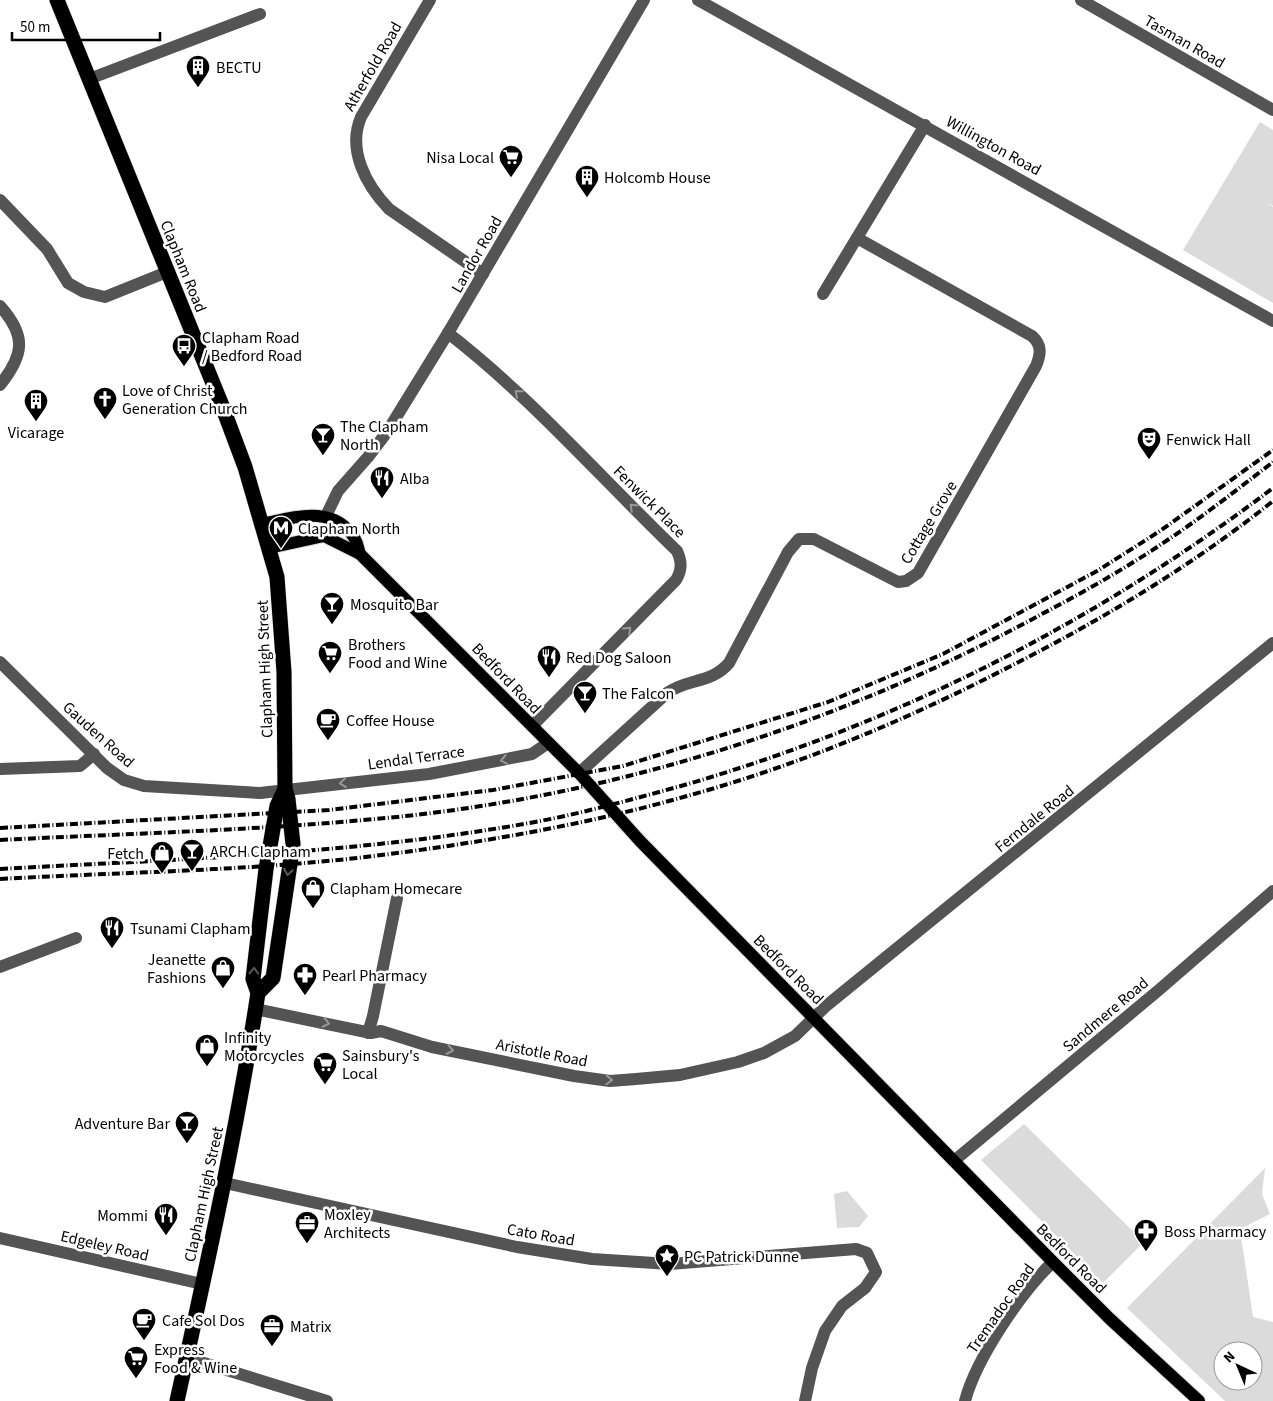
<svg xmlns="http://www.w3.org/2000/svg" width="1273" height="1401" viewBox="0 0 1273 1401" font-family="'Source Sans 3',sans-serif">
  <rect width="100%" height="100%" fill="#fff"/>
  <g fill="#dbdbdb" fill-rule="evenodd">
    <path d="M1260 122 1273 130V206L1266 202 1273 207V303L1183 250Z"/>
    <path d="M1024 1124 1144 1242 1103 1283 981 1160Z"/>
    <path d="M1265 1168 1262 1194 1270 1214 1240 1229 1253 1317 1273 1322V1401H1225L1127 1308ZM1223 1351H1253V1381H1223Z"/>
    <path d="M847 1191 868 1216 859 1227 837 1228 834 1194Z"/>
  </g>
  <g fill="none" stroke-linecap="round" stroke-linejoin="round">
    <defs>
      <g id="major">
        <path d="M262 524C295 517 334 504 355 539 358 544 358 549 360 554"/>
        <path d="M269 548 324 536 360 554 579 773 640 841 1053 1262 1110 1319 1199 1401"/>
      </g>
      <g id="highway">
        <path d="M57 0 221 403 245 467 277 577 284 672 285 789 288 799 293 844 273 978 258 993"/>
        <path d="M177 1401C207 1265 237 1130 258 993L253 979 266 869 277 806 285 789"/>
      </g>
    </defs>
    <use href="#major" stroke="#dbdbdb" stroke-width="14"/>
    <use href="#highway" stroke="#dbdbdb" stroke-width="16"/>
    <g stroke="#545454" stroke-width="12">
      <path d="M430 0 361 117C347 150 366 185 389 209L483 274"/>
      <path d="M698 0 1273 321"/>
      <path d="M1081 0 1273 110"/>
      <path d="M89 79 260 14"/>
      <path d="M0 200 47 249 68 283 84 292 105 297 167 272"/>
      <path d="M823 294 925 125"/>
      <path d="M0 306C27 336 24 355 0 385"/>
      <path d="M448 333C532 398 601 478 677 551 682 562 682 570 676 580L532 726"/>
      <path d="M326 516 338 491 368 457 387 432 448 333 644 0"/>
      <path d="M0 662 107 768 124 780 144 786 260 793 429 774 532 754 548 743"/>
      <path d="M0 769 80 766 94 754"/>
      <path d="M579 773 667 693C688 678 711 684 729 663L788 552 799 539H814L898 582 906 581 918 573 1036 366C1041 354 1042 345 1032 336L857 238"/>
      <path d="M0 967 76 938"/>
      <path d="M255 1009 371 1033 381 1031 432 1047 574 1076 610 1081 636 1079 680 1075 738 1062 764 1053 795 1036 826 1006 1273 643"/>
      <path d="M368 1033 373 1016 397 898"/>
      <path d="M955 1160 1160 989 1273 891"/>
      <path d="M225 1183 517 1247 592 1259 670 1264 856 1249 867 1253 876 1272 865 1288 842 1306 825 1331 812 1368 805 1401"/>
      <path d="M0 1238 202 1284"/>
      <path d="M186 1359 204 1363 327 1401"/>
      <path d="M965 1401C976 1359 1021 1292 1053 1262"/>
    </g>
    <use href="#major" stroke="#000" stroke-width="12"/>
    <use href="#highway" stroke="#000" stroke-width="15"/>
    <g stroke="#000" stroke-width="4" stroke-dasharray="8 2.5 1 2.5" stroke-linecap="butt">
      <path d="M0 828 329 810 493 790 623 766 828 702 943 654 1097 571 1160 531 1273 450"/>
      <path d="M0 840C138 833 277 830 415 815 633 790 847 720 1040 615 1084 592 1128 567 1169 539 1205 515 1239 488 1273 462"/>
      <path d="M0 869C179 859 358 854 535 822 584 813 633 799 681 786 896 724 1095 623 1273 488"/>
      <path d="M0 879C124 872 250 871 374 856 479 843 585 825 687 796 796 766 902 722 1003 670 1098 622 1189 568 1273 501"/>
    </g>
  </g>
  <defs><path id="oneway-chevron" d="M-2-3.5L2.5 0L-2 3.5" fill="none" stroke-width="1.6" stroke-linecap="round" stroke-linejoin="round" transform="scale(1.25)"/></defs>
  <g stroke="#989898">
    <use href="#oneway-chevron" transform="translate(518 393) rotate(-139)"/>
    <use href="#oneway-chevron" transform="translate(633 507) rotate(-136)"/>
    <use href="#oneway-chevron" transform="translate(628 630) rotate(-43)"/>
    <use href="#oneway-chevron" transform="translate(504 760) rotate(169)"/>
    <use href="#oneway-chevron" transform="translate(343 783) rotate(174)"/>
    <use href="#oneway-chevron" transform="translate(326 1023) rotate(12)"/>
    <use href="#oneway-chevron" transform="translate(450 1050) rotate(12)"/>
    <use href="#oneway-chevron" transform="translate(609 1080) rotate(2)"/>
  </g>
  <g stroke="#595959">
    <use href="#oneway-chevron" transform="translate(288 872) rotate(99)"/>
    <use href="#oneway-chevron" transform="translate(254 971) rotate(-87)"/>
  </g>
  <defs>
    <symbol id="building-pin" viewBox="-11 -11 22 30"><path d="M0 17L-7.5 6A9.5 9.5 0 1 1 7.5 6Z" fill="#000" stroke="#fff"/><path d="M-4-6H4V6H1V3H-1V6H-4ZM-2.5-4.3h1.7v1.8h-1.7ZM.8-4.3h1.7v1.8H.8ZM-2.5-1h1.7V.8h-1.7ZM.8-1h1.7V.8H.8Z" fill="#fff"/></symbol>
    <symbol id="supermarket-pin" viewBox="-11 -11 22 30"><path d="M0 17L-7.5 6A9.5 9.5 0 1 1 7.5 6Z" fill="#000" stroke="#fff"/><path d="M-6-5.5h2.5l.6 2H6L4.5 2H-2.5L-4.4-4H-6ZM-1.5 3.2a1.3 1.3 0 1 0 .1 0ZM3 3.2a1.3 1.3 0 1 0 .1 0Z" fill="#fff"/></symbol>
    <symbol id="bus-pin" viewBox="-11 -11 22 30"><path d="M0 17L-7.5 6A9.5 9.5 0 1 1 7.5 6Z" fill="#000" stroke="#fff"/><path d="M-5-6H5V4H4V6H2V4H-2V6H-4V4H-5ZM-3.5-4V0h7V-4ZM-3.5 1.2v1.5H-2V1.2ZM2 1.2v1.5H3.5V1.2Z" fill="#fff"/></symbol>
    <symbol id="church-pin" viewBox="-11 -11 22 30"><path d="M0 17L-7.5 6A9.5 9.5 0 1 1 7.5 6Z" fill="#000" stroke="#fff"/><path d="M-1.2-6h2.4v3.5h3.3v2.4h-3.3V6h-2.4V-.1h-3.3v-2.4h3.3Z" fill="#fff"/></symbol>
    <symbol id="bar-pin" viewBox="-11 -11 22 30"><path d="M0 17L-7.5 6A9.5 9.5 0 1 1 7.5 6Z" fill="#000" stroke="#fff"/><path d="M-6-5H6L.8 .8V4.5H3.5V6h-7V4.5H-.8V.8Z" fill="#fff"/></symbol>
    <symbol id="theatre-pin" viewBox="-11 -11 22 30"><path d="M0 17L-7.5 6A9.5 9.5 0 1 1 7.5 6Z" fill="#000" stroke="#fff"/><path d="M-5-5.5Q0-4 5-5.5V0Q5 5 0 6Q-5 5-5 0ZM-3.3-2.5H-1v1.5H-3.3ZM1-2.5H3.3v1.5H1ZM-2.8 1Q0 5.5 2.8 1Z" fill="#fff"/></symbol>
    <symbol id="restaurant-pin" viewBox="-11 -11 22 30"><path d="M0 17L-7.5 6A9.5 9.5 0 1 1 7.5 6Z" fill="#000" stroke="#fff"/><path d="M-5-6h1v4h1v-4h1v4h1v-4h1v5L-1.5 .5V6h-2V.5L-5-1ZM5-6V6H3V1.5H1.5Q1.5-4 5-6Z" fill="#fff"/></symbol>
    <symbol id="metro-pin" viewBox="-11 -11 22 30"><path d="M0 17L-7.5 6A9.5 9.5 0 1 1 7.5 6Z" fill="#000" stroke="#fff"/><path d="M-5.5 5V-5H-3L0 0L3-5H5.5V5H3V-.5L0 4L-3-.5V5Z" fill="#fff"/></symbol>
    <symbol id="cafe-pin" viewBox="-11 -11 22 30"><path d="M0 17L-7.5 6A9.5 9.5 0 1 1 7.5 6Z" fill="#000" stroke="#fff"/><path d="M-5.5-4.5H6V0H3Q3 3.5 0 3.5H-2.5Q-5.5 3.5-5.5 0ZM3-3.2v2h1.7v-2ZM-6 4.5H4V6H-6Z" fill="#fff"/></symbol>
    <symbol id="shop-pin" viewBox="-11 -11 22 30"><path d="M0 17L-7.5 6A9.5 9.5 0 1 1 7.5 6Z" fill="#000" stroke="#fff"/><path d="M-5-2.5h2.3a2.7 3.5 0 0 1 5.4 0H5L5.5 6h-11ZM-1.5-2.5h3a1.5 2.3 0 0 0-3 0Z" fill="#fff"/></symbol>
    <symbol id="pharmacy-pin" viewBox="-11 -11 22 30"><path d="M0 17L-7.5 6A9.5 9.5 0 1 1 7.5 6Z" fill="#000" stroke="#fff"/><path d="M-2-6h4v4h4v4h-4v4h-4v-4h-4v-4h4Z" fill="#fff"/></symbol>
    <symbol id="office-pin" viewBox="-11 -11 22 30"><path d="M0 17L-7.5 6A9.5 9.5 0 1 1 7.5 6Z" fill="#000" stroke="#fff"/><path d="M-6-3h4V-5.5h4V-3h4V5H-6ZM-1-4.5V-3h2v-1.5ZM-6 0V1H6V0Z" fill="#fff"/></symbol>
    <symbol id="sight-pin" viewBox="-11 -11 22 30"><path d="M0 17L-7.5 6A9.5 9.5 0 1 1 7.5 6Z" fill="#000" stroke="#fff"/><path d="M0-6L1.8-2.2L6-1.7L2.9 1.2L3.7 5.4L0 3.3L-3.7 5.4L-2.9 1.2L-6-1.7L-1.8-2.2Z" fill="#fff"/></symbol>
  </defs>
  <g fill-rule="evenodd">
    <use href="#building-pin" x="184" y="53" width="28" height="38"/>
    <use href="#supermarket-pin" x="497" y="143" width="28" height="38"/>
    <use href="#building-pin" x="573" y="163" width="28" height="38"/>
    <use href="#bus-pin" x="170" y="332" width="28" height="38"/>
    <use href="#church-pin" x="91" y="385" width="28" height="38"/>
    <use href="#building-pin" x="22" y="387" width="28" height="38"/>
    <use href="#bar-pin" x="309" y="421" width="28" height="38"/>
    <use href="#theatre-pin" x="1135" y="425" width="28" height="38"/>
    <use href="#restaurant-pin" x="368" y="464" width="28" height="38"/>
    <use href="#metro-pin" x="267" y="514" width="28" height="38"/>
    <use href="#bar-pin" x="318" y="590" width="28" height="38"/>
    <use href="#supermarket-pin" x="316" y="639" width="28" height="38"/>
    <use href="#restaurant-pin" x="535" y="643" width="28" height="38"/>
    <use href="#bar-pin" x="571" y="679" width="28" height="38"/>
    <use href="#cafe-pin" x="314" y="706" width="28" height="38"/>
    <use href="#bar-pin" x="178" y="837" width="28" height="38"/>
    <use href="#shop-pin" x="148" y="839" width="28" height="38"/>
    <use href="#shop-pin" x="299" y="874" width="28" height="38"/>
    <use href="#restaurant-pin" x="98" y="914" width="28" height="38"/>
    <use href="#shop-pin" x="209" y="954" width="28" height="38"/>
    <use href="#pharmacy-pin" x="291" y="961" width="28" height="38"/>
    <use href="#shop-pin" x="193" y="1032" width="28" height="38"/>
    <use href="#supermarket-pin" x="311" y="1050" width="28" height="38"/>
    <use href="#bar-pin" x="173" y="1109" width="28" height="38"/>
    <use href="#restaurant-pin" x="152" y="1201" width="28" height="38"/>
    <use href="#office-pin" x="293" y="1209" width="28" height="38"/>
    <use href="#pharmacy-pin" x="1132" y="1217" width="28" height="38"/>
    <use href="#sight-pin" x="653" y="1242" width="28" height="38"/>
    <use href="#cafe-pin" x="130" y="1306" width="28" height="38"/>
    <use href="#office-pin" x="258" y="1312" width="28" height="38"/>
    <use href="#supermarket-pin" x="122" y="1344" width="28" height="38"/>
  </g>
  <g text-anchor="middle" stroke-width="5" stroke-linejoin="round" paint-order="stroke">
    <g font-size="16" fill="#000" stroke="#fff">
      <text transform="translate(1185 41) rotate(30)" y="6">Tasman Road</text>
      <text transform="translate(372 66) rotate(-60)" y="6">Atherfold Road</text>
      <text transform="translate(994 145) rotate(29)" y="6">Willington Road</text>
      <text transform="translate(476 254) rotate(-60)" y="6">Landor Road</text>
      <text transform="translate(184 266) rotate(68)" y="6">Clapham Road</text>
      <text transform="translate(650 501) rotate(45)" y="6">Fenwick Place</text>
      <text transform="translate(928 522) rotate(-59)" y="6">Cottage Grove</text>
      <text transform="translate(264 669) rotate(-92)" y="6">Clapham High Street</text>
      <text transform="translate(507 678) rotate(46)" y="6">Bedford Road</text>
      <text transform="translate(99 734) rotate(42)" y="6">Gauden Road</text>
      <text transform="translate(416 757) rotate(-8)" y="6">Lendal Terrace</text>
      <text transform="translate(1034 818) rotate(-39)" y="6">Ferndale Road</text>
      <text transform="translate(789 969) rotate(45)" y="6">Bedford Road</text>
      <text transform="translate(1105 1014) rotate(-40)" y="6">Sandmere Road</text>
      <text transform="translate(542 1052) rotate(11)" y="6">Aristotle Road</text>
      <text transform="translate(203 1194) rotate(-78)" y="6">Clapham High Street</text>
      <text transform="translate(541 1234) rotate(10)" y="6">Cato Road</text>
      <text transform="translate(105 1245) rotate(13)" y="6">Edgeley Road</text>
      <text transform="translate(1072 1258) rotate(45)" y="6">Bedford Road</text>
      <text transform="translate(1000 1308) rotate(-55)" y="6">Tremadoc Road</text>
    </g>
    <g font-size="16" fill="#000" stroke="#fff" text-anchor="start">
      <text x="216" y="73">BECTU</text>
      <text x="494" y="163" text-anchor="end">Nisa Local</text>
      <text x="604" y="183">Holcomb House</text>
      <text x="202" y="343">Clapham Road<tspan x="202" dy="18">/ Bedford Road</tspan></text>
      <text x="122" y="396">Love of Christ<tspan x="122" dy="18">Generation Church</tspan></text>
      <text x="340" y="432">The Clapham<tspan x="340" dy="18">North</tspan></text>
      <text x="36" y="438" text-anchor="middle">Vicarage</text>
      <text x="1166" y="445">Fenwick Hall</text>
      <text x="400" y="484">Alba</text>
      <text x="298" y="534">Clapham North</text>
      <text x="350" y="610">Mosquito Bar</text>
      <text x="348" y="650">Brothers<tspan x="348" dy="18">Food and Wine</tspan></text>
      <text x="566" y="663">Red Dog Saloon</text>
      <text x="602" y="699">The Falcon</text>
      <text x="346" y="726">Coffee House</text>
      <text x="210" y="857">ARCH Clapham</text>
      <text x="144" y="859" text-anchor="end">Fetch</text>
      <text x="330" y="894">Clapham Homecare</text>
      <text x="130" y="934">Tsunami Clapham</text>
      <text x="206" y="965" text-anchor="end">Jeanette<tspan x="206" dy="18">Fashions</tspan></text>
      <text x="322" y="981">Pearl Pharmacy</text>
      <text x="224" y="1043">Infinity<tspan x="224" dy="18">Motorcycles</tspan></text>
      <text x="342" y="1061">Sainsbury's<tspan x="342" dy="18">Local</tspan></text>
      <text x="170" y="1129" text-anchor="end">Adventure Bar</text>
      <text x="324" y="1220">Moxley<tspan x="324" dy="18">Architects</tspan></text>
      <text x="148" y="1221" text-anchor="end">Mommi</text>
      <text x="1164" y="1237">Boss Pharmacy</text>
      <text x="684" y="1262">PC Patrick Dunne</text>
      <text x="162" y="1326">Cafe Sol Dos</text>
      <text x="290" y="1332">Matrix</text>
      <text x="154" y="1355">Express<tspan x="154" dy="18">Food &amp; Wine</tspan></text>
    </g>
  </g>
  <g transform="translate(1238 1366) rotate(316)"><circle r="24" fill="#ffffff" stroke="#999999"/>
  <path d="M0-4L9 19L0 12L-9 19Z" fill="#000000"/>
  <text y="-8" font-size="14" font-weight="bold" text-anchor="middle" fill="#000000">N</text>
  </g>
  <path d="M12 32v8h148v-8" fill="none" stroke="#000000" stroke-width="2.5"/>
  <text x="20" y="32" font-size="15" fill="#000000" stroke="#ffffff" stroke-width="4" paint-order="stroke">50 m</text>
</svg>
